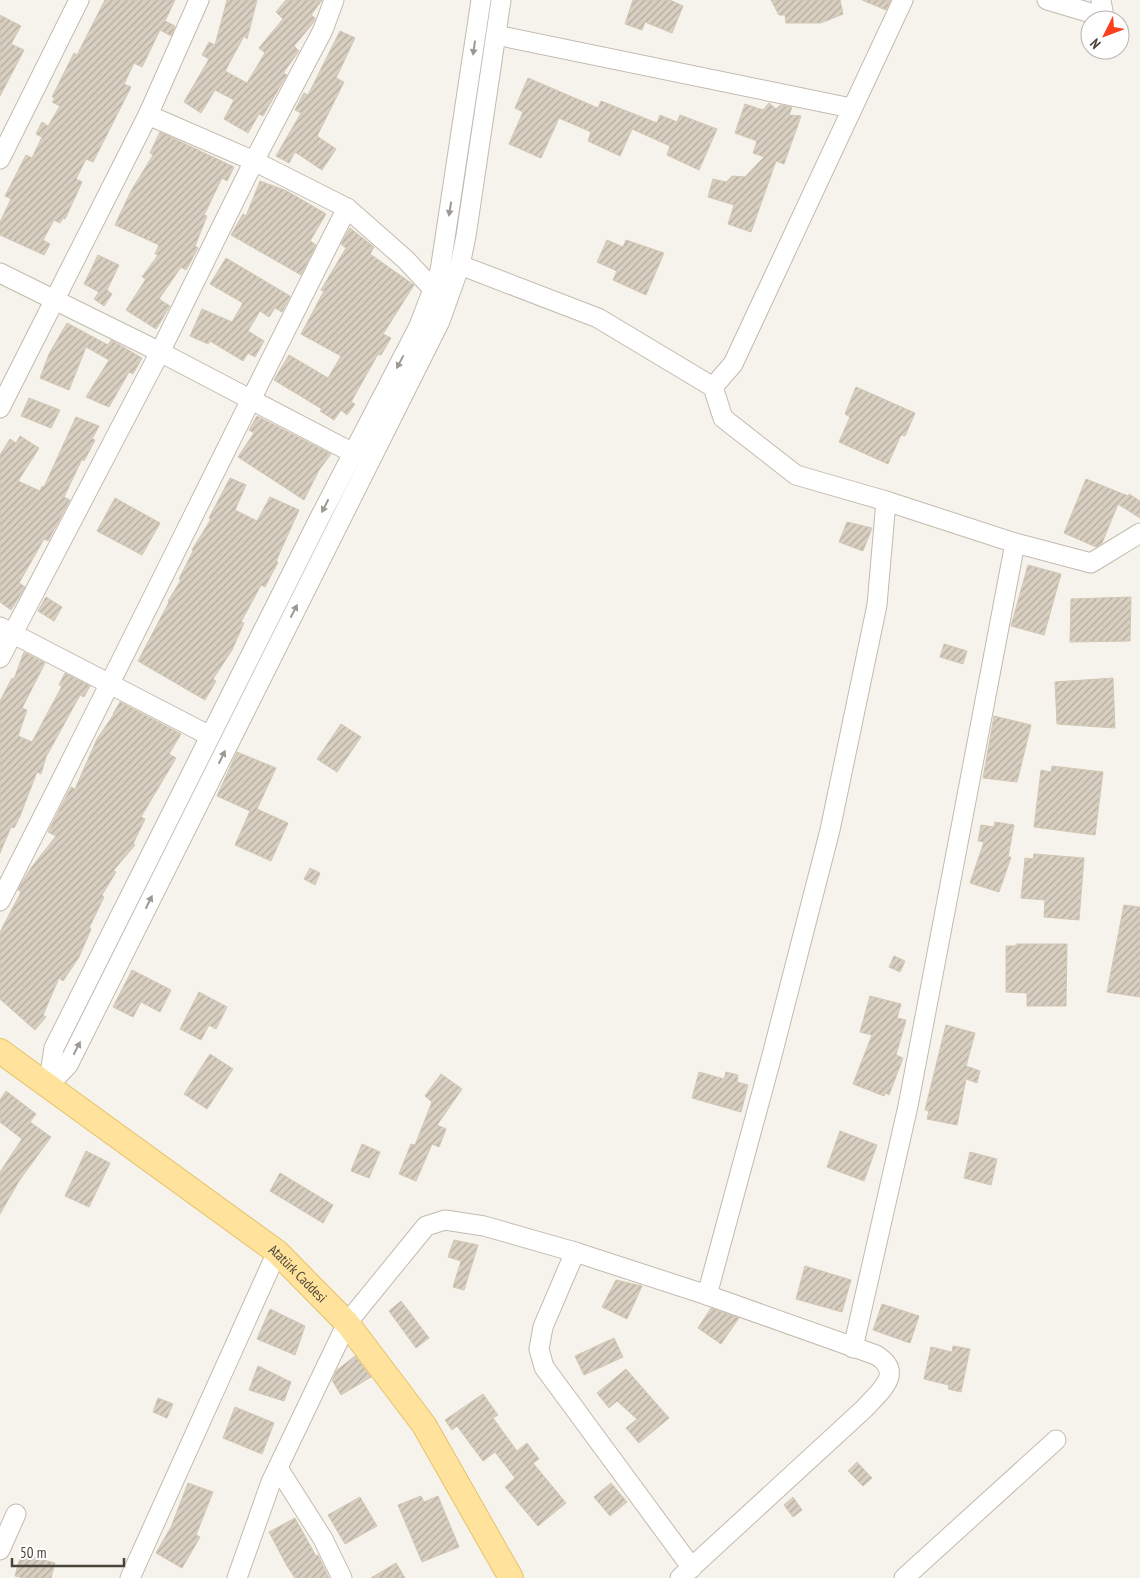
<svg xmlns="http://www.w3.org/2000/svg" width="1140" height="1578" viewBox="0 0 1140 1578" font-family="'PT Sans Narrow',sans-serif">
  <defs>
    <pattern id="building-hatch" width="6" height="6" patternUnits="userSpaceOnUse" patternTransform="scale(1.25)"><rect width="6" height="6" fill="#d8cfc1"/><path d="M-1 1l2-2M0 6l6-6M5 7l2-2" fill="none" stroke="#b1aa9e"/></pattern>
  </defs>
  <rect width="100%" height="100%" fill="#f6f3ec"/>
  <g fill="url(#building-hatch)" stroke="#d3c7b4">
    <path d="M105 0H175L165 21 175 26 171 36 160 30 142 67 134 63 124 84 131 87 93 162 86 159 76 179 82 182 65 219 63 218 60 223 54 220 43 240 50 244 44 255 0 235V222L11 199 5 196 26 155 32 158 42 137 36 134 42 122 48 126 60 106 52 102 55 98 52 97 74 53 77 55Z"/>
    <path d="M227 0H257L247 39 244 36 225 71 247 83 265 53 259 48 283 19 276 12 286 0H322L311 15 315 18 314 22 294 46 299 51 283 73 287 75 285 78 263 116 259 114 248 133 224 119 234 100 215 90 201 113 184 102 209 59 202 55 209 42 215 45Z"/>
    <path d="M633 0H670L683 6 672 33 645 22 642 30 625 24Z"/>
    <path d="M771 0H840L843 14 821 23H786L785 15H779Z"/>
    <path d="M862 0H891L886 10Z"/>
    <path d="M0 15 21 26 11 44 24 50 0 96Z"/>
    <path d="M340 31 355 38 336 78 344 82 317 136 336 149 322 170 295 152 289 163 276 156 301 113 295 110 304 93 308 95Z"/>
    <path d="M528 78 598 108 601 101 657 123 660 115 677 122 680 115 717 129 699 170 667 155 670 146 632 129 620 156 588 141 591 132 559 118 541 158 509 144 523 112 515 108Z"/>
    <path d="M769 103 776 109 780 105 792 107 789 115 801 116 784 164 776 161 751 232 728 224 734 205 708 197 713 179 726 182 732 176 745 177 764 157 753 153 757 141 735 133 745 104 763 110Z"/>
    <path d="M160 132 234 167 227 181 222 178 204 215 207 216 195 246 198 248 186 270 181 267 159 299 170 306 156 329 126 310 146 279 142 277 158 255 155 254 159 245 115 225 131 191 153 155 150 153Z"/>
    <path d="M260 181 287 191 326 214 310 241 316 245 301 275 231 235 243 214 246 216Z"/>
    <path d="M350 228 374 247 370 254 414 285 383 334 391 338 381 355 378 354 351 402 355 404 347 415 341 410 334 420 320 411 322 409 274 380 289 355 328 378 341 356 301 334 324 291 321 290 346 248 341 244Z"/>
    <path d="M607 240 623 247 626 240 664 253 646 295 613 280 617 271 597 262Z"/>
    <path d="M98 255 119 265 107 290 112 294 104 306 94 299 99 292 84 284Z"/>
    <path d="M226 258 290 296 282 312 275 308 269 317 260 311 248 331 264 341 255 357 248 353 243 361 210 341 208 344 190 336 202 309 232 322 243 303 210 284Z"/>
    <path d="M67 323 108 345 111 340 142 358 133 374 129 372 109 407 86 397 109 360 86 347 69 390 40 378 49 354Z"/>
    <path d="M856 387 915 413 905 436 901 435 888 464 839 442 850 417 845 414Z"/>
    <path d="M29 398 60 410 51 428 21 416Z"/>
    <path d="M257 416 331 454 319 470 304 500 238 457 254 433 249 430Z"/>
    <path d="M76 417 99 426 92 439 95 440 84 461 82 459 64 497 70 500 48 541 44 539 19 583 25 587 11 610 0 602V455L10 439 16 443 20 436 39 448 18 481 40 491 42 486 44 487Z"/>
    <path d="M230 478 246 485 235 510 257 521 270 497 299 510 276 561 278 562 265 587 261 585 241 622 244 623 232 650 213 679 216 681 205 700 138 661 169 602 168 601 181 580 179 579 193 551 192 550 211 519 209 518Z"/>
    <path d="M1086 479 1128 496 1129 494 1140 501V518L1118 504 1102 543 1096 547 1064 533Z"/>
    <path d="M115 498 160 523 142 555 97 531Z"/>
    <path d="M847 522 872 528 863 551 839 542Z"/>
    <path d="M1028 565 1061 574 1044 635 1011 626Z"/>
    <path d="M46 597 62 607 54 621 38 611Z"/>
    <path d="M1131 597 1130 641 1070 642 1071 599Z"/>
    <path d="M944 644 967 651 963 664 940 657Z"/>
    <path d="M24 652 45 663 22 708 27 710 18 736 32 742 62 686 59 685 65 673 90 686 84 697 80 695 46 757 41 774 37 772 20 816 14 828 11 827 0 853V701L12 678 14 679Z"/>
    <path d="M1113 678 1115 728 1057 724 1055 682Z"/>
    <path d="M120 702 181 734 169 754 176 758 141 817 145 819 133 844 135 845 113 871 116 872 102 895 104 897 89 928 91 929 79 957 63 981 59 978 43 1015 46 1017 35 1030 0 999V932L21 892 18 890 21 884 31 868 56 836 48 832 71 787 75 789 97 739 114 714H113Z"/>
    <path d="M994 716 1031 725 1017 782 983 778Z"/>
    <path d="M341 724 361 737 337 772 317 759Z"/>
    <path d="M237 752 276 768 257 809 288 823 271 861 235 845 250 811 217 796Z"/>
    <path d="M1052 766 1103 772 1095 835 1034 827 1041 770 1051 772Z"/>
    <path d="M995 822 1014 825 1008 857H1011L999 892 970 883 984 842 978 841 981 825 994 827Z"/>
    <path d="M1034 854 1084 858 1079 920 1044 917 1045 900 1021 898 1025 858 1033 859Z"/>
    <path d="M310 868 320 873 315 885 304 879Z"/>
    <path d="M1124 905 1140 907V997L1107 992Z"/>
    <path d="M1016 944H1067L1066 1006H1027V993L1006 992V946H1016Z"/>
    <path d="M894 956 905 961 900 972 889 967Z"/>
    <path d="M132 970 171 990 160 1012 141 1002 133 1017 113 1007Z"/>
    <path d="M199 992 227 1007 216 1029 209 1025 201 1040 180 1029Z"/>
    <path d="M870 996 901 1004 897 1018 906 1020 896 1055 903 1058 889 1095 886 1093 884 1096 853 1084 872 1035 860 1032Z"/>
    <path d="M946 1025 975 1033 966 1066 980 1071 977 1083 966 1079 957 1125 927 1119 929 1111 925 1110Z"/>
    <path d="M210 1054 233 1069 207 1109 184 1094Z"/>
    <path d="M699 1072 724 1079 726 1072 738 1075 737 1082 748 1085 741 1112 692 1098Z"/>
    <path d="M441 1074 462 1089 437 1125 446 1129 439 1147 432 1144 416 1181 399 1174 411 1144 415 1145 432 1102 425 1096Z"/>
    <path d="M6 1091 36 1114 30 1122 51 1137 19 1181 0 1214V1172L22 1139 0 1122V1100Z"/>
    <path d="M840 1131 877 1145 864 1181 827 1167Z"/>
    <path d="M362 1144 380 1152 369 1178 351 1171Z"/>
    <path d="M86 1151 110 1163 89 1207 65 1196Z"/>
    <path d="M970 1152 997 1159 991 1185 964 1178Z"/>
    <path d="M280 1173 333 1205 323 1223 270 1191Z"/>
    <path d="M454 1240 478 1245 464 1290 453 1287 461 1261 448 1257Z"/>
    <path d="M805 1266 851 1280 842 1312 796 1299Z"/>
    <path d="M616 1280 642 1286 627 1319 602 1307Z"/>
    <path d="M401 1301 429 1338 416 1348 389 1311Z"/>
    <path d="M882 1304 919 1316 910 1343 873 1330Z"/>
    <path d="M711 1308 739 1318 721 1344 698 1328Z"/>
    <path d="M270 1309 305 1326 295 1355 257 1339Z"/>
    <path d="M614 1338 623 1357 584 1375 575 1356Z"/>
    <path d="M953 1346 970 1349 961 1392 948 1389 949 1385 924 1379 931 1347 952 1352Z"/>
    <path d="M355 1356 371 1377 341 1395 332 1380 337 1370Z"/>
    <path d="M258 1366 291 1382 284 1401 249 1390Z"/>
    <path d="M626 1369 669 1418 639 1443 626 1428 637 1419 617 1401 609 1408 597 1393Z"/>
    <path d="M483 1394 498 1415 493 1418 517 1451 527 1443 539 1459 533 1463 566 1503 538 1526 505 1487 515 1478 495 1452 483 1461 457 1426 452 1430 445 1420Z"/>
    <path d="M158 1398 173 1404 167 1418 153 1412Z"/>
    <path d="M235 1407 274 1423 262 1454 223 1438Z"/>
    <path d="M857 1462 872 1478 863 1486 848 1471Z"/>
    <path d="M188 1483 213 1492 196 1535 200 1537 182 1568 156 1553 171 1527Z"/>
    <path d="M611 1483 627 1502 610 1516 594 1497Z"/>
    <path d="M421 1496 424 1502 438 1496 459 1547 422 1562 398 1505Z"/>
    <path d="M360 1497 377 1526 345 1544 328 1515Z"/>
    <path d="M793 1497 802 1510 793 1517 784 1505Z"/>
    <path d="M295 1518 316 1556 318 1555 329 1578H295L287 1566 269 1532Z"/>
    <path d="M21 1554 55 1563 51 1578H24L15 1576Z"/>
    <path d="M396 1563 405 1578H371Z"/>
  </g>
  <g fill="none" stroke-linecap="round" stroke-linejoin="round">
    <defs>
      <g id="minor">
        <path d="M1047 0 1104 17 1101 0"/>
        <path d="M496 35 851 108"/>
        <path d="M148 115 254 161 347 208 406 260 433 289"/>
        <path d="M0 159 79 0"/>
        <path d="M460 265 598 318 713 387 723 418 796 475 886 501 1015 543 1091 563 1140 533"/>
        <path d="M0 273 160 352 353 453"/>
        <path d="M713 387 733 364 903 0"/>
        <path d="M0 408 148 115 199 0"/>
        <path d="M0 627 210 736"/>
        <path d="M0 658 160 352 254 161 323 30 334 0"/>
        <path d="M0 901C118 671 230 439 347 208"/>
        <path d="M48 1086 68 1065 440 321 460 265 466 236 501 0"/>
        <path d="M48 1086 54 1048 319 519 419 326 440 271 481 0"/>
        <path d="M575 1252 543 1327 539 1349 544 1367 692 1568"/>
        <path d="M707 1295 771 1059 830 830 877 605 886 501"/>
        <path d="M853 1348 908 1106 1015 543"/>
        <path d="M278 1468 323 1539 342 1578"/>
        <path d="M0 1550 16 1514"/>
        <path d="M130 1578 277 1252"/>
        <path d="M237 1578 271 1482 347 1323 426 1226 445 1220 484 1226 575 1252 707 1295 876 1355C905 1373 880 1391 865 1408L680 1578"/>
        <path d="M904 1578 1056 1440"/>
      </g>
      <g id="major">
        <path id="s1" d="M0 1051 277 1252 347 1323 424 1425 511 1578"/>
      </g>
    </defs>
    <use href="#minor" stroke="#c2bbae" stroke-width="21"/>
    <use href="#major" stroke="#e6c16a" stroke-width="26"/>
    <use href="#minor" stroke="#fff" stroke-width="19"/>
    <use href="#major" stroke="#ffe39c" stroke-width="24"/>
  </g>
  <defs><path id="oneway-solid" d="M-6-.8H1V-3.2L6.5 0L1 3.2V.8H-6Z" transform="scale(1.25)"/></defs>
  <g fill="#9c9892">
    <use href="#oneway-solid" transform="translate(474 48) rotate(98)"/>
    <use href="#oneway-solid" transform="translate(450 209) rotate(99)"/>
    <use href="#oneway-solid" transform="translate(400 362) rotate(118)"/>
    <use href="#oneway-solid" transform="translate(325 506) rotate(117)"/>
    <use href="#oneway-solid" transform="translate(294 611) rotate(-63)"/>
    <use href="#oneway-solid" transform="translate(222 757) rotate(-64)"/>
    <use href="#oneway-solid" transform="translate(149 902) rotate(-64)"/>
    <use href="#oneway-solid" transform="translate(77 1048) rotate(-63)"/>
  </g>
  <g text-anchor="middle" stroke-width="4" stroke-linejoin="round" paint-order="stroke">
    <g font-size="14" fill="#4b4439" stroke="#fff">
      <text dy="5" stroke="none"><textPath href="#s1" startOffset="372">Atatürk Caddesi</textPath></text>
    </g>
  </g>
  <g transform="translate(1105 35) rotate(228)"><circle r="24" fill="#ffffff" stroke="#b7b4b0"/>
  <path d="M0-4L9 19L0 12L-9 19Z" fill="#fc3f1d"/>
  <text y="-8" font-size="14" font-weight="bold" text-anchor="middle" fill="#4b4439">N</text>
  </g>
  <path d="M12 1558v8h112v-8" fill="none" stroke="#4b4439" stroke-width="2.5"/>
  <text x="20" y="1558" font-size="15" fill="#4b4439" stroke="#ffffff" stroke-width="4" paint-order="stroke">50 m</text>
</svg>
